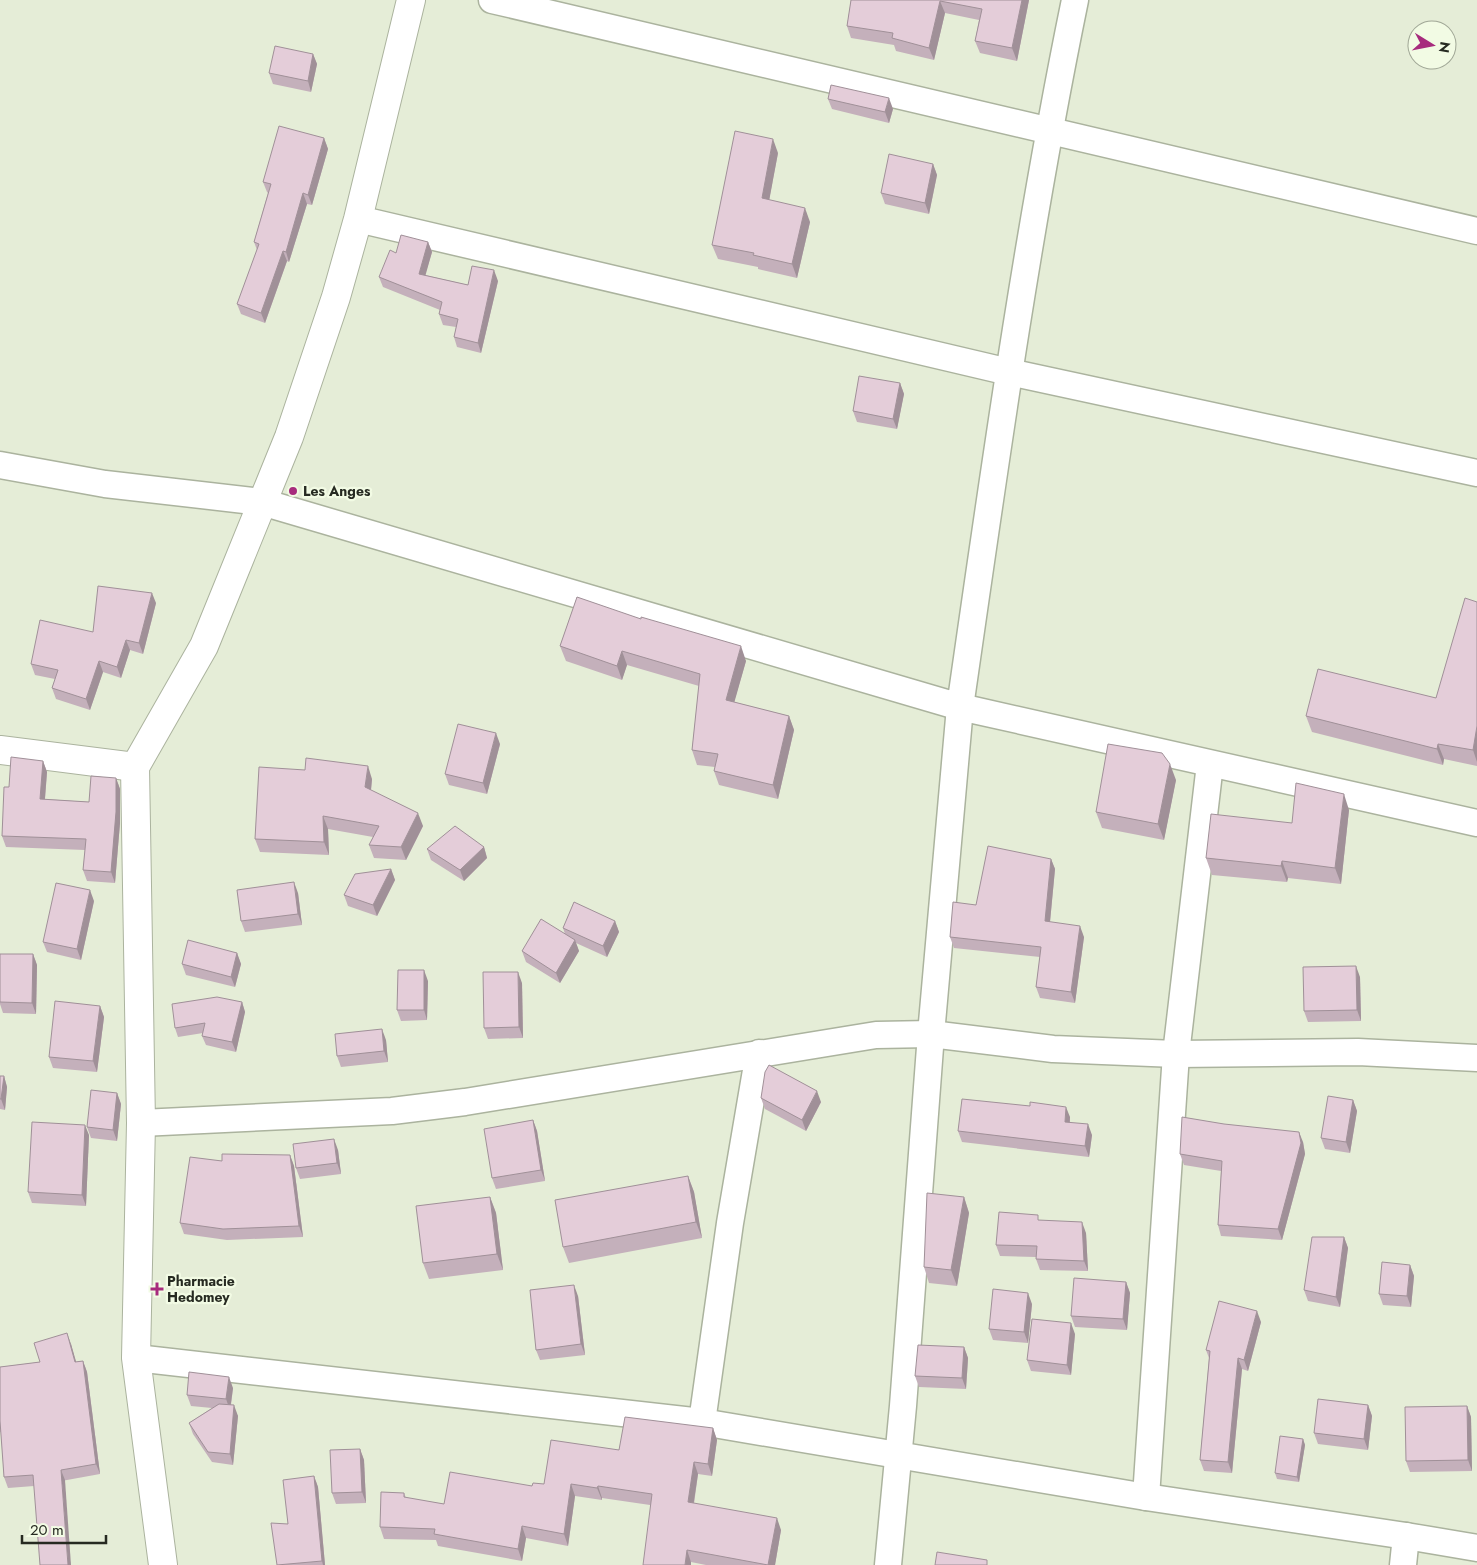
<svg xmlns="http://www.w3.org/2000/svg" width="1477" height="1565" viewBox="0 0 1477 1565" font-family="Jost,sans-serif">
  <rect width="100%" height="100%" fill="#e5edd7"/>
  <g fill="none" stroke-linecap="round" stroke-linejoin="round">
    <defs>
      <g id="minor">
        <path d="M492 0 1477 231"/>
        <path d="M358 219 1009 372 1477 473"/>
        <path d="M0 465 105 484 262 502 960 707C994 471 1027 234 1075 0"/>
        <path d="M141 1123 392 1111 465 1102 876 1035 931 1034 1053 1049 1176 1054 1358 1052 1477 1058"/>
        <path d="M136 1358 702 1422 1146 1497 1406 1536 1477 1548"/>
        <path d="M702 1422 730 1223 759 1053"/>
        <path d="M1146 1497 1176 1054 1210 764"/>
        <path d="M888 1565 903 1406 931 1034 960 707 1477 823"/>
        <path d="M1403 1565 1406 1536"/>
      </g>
      <g id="tertiary">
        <path d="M0 750 135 767"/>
        <path d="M163 1565 136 1358 141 1123 135 767 204 646 289 437 336 297 358 219 411 0"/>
      </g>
    </defs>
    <use href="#minor" stroke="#abb39e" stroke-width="29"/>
    <use href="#tertiary" stroke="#abb39e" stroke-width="30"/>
    <use href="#minor" stroke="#fff" stroke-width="26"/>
    <use href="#tertiary" stroke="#fff" stroke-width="28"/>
  </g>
  <g fill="#c4b0bb">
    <path d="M851 0H1029L1017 61 980 53 975 41 979 20 945 13 934 60 896 51 894 45 851 38 847 26Z"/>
    <path d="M313 54 317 64 311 92 273 84 269 73Z"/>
    <path d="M828 99 893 109 889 123 832 109Z"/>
    <path d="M324 138 328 149 312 205 307 204 289 262 287 261 265 323 241 314 237 304 257 250 254 242 268 193 267 192 263 182Z"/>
    <path d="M778 153 769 200 810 222 797 278 758 269V267L718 259 712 245Z"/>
    <path d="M933 164 937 175 929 214 885 204 881 193Z"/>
    <path d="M428 242 432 252 425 275 468 285 498 281 481 353 457 347 454 337 456 327 443 325 439 314 440 310 383 287 379 277 396 253Z"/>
    <path d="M900 383 904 394 897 429 857 422 853 411Z"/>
    <path d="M577 597 746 661 734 702 789 716 794 730 778 799 719 785 714 771 715 767 697 765 692 750 699 686 627 665 622 680 566 661 560 646Z"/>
    <path d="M1477 602V766L1444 759 1443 765 1312 732 1306 716 1436 698Z"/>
    <path d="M156 603 143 654 130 650 121 678 103 672 90 710 56 699 52 688 55 679 35 675 31 664 93 632Z"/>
    <path d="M500 744 487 794 449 785 445 774Z"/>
    <path d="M43 761 47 772 45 799 89 802 116 778 120 789V823L115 883 87 881 83 870 85 850 6 847 2 836 9 787Z"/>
    <path d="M372 779 371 790 423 826 406 860 374 858 369 845 373 837 328 829 329 855 260 852 255 839Z"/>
    <path d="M1176 780 1164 840 1102 828 1096 812Z"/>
    <path d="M1349 810 1341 884 1288 878 1287 882 1212 875 1206 858 1292 823Z"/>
    <path d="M484 847 487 858 464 881 431 860 427 849Z"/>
    <path d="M1051 859 1055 869 1050 922 1084 937 1075 1003 1040 998 1036 987 1040 957 954 948 950 937 976 905Z"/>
    <path d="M391 869 395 880 377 916 348 906 344 895Z"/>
    <path d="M298 893 302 925 245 932 241 921Z"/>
    <path d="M94 901 81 960 47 952 43 942Z"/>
    <path d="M615 921 619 932 607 957 576 943 579 951 560 983 526 962 522 951 565 934 563 928Z"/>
    <path d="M237 953 241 964 235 987 186 975 182 964Z"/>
    <path d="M0 954H33L37 965 36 1014 3 1013 0 1004Z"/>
    <path d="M1360 977 1361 1021 1308 1022 1304 1011Z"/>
    <path d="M428 981 427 1020 401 1021 397 1010Z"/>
    <path d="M522 983 523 1038 488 1039 484 1028Z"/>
    <path d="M242 1002 245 1012 236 1052 206 1045 202 1036 203 1033 178 1037 175 1028Z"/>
    <path d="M100 1006 104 1017 97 1072 53 1068 49 1057Z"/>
    <path d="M386 1040 388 1062 341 1067 337 1056Z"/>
    <path d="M0 1076H4L7 1087 5 1110 0 1109Z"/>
    <path d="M117 1093 121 1104 117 1141 91 1138 87 1127Z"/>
    <path d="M761 1098 821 1102 806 1131 765 1109Z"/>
    <path d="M1353 1100 1357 1111 1350 1153 1325 1149 1321 1138Z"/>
    <path d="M1070 1117V1123L1092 1135 1089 1157 962 1142 958 1131Z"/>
    <path d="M533 1120 537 1131 545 1181 496 1189 492 1178Z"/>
    <path d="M89 1135 86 1206 32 1203 28 1192Z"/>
    <path d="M1303 1142 1305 1154 1282 1240 1221 1236 1218 1225 1221 1171 1184 1165 1180 1154Z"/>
    <path d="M338 1150 341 1174 300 1179 296 1168Z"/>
    <path d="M290 1155 294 1166 303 1237 227 1240 184 1234 180 1223 222 1161Z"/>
    <path d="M688 1176 694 1192 702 1238 569 1263 563 1247Z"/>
    <path d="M490 1197 496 1213 503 1270 429 1279 423 1263Z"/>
    <path d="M964 1197 969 1213 957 1286 929 1283 924 1267Z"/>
    <path d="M1040 1220 1086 1233 1088 1271 1040 1270 1036 1259V1257L1000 1256 996 1245Z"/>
    <path d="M1344 1237 1348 1248 1340 1307 1308 1301 1304 1290Z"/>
    <path d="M1410 1265 1414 1276 1411 1307 1383 1305 1379 1294Z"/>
    <path d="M1126 1282 1130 1293 1127 1330 1075 1327 1071 1316Z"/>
    <path d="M578 1296 585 1355 540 1360 536 1350Z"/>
    <path d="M1032 1304 1028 1343 993 1340 989 1329Z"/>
    <path d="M1261 1322 1248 1371 1242 1369 1232 1473 1204 1471 1200 1460 1209 1358 1206 1350Z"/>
    <path d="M1075 1334 1071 1375 1031 1371 1027 1360Z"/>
    <path d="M71 1344 76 1362 83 1361 87 1372 100 1474 34 1486 8 1488 4 1477 1 1432H0V1367L40 1362Z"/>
    <path d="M964 1347 968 1358 966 1389 919 1387 915 1376Z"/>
    <path d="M233 1388 231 1405 238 1416 233 1465 212 1462 193 1434 189 1423 212 1408 191 1406 187 1395Z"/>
    <path d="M1368 1405 1372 1416 1368 1450 1318 1444 1314 1433Z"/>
    <path d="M1467 1406 1471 1417 1472 1471 1410 1472 1406 1461Z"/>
    <path d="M713 1428 717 1440 712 1476 698 1474 694 1504 781 1530 775 1565H706L691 1562 650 1505 602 1498V1500L575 1496 568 1546 526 1538 522 1561 438 1546 436 1540 384 1539 380 1527 404 1493 406 1498 444 1504 532 1486 544 1484 619 1450Z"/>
    <path d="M1303 1439 1305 1445 1299 1482 1277 1479 1275 1473Z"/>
    <path d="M360 1449 364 1460 366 1503 336 1504 332 1493Z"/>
    <path d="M314 1476 318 1487 325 1565H277L288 1524Z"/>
  </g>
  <g fill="#a09098">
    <path d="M1022 0H1029L1017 61 1012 48Z"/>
    <path d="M940 1 945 13 934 60 929 48Z"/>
    <path d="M313 54 317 64 311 92 308 81Z"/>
    <path d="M889 98 893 109 889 123 885 112Z"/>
    <path d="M324 138 328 149 312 205 308 195Z"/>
    <path d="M773 139 778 153 767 212 762 198Z"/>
    <path d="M933 164 937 175 929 214 925 203Z"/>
    <path d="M303 193 307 204 289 262 286 252Z"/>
    <path d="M805 208 810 222 797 278 792 264Z"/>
    <path d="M428 242 432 252 423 284 419 274Z"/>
    <path d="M283 251 287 261 265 323 261 313Z"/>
    <path d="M494 270 498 281 481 353 478 343Z"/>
    <path d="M900 383 904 394 897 429 893 419Z"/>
    <path d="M152 593 156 603 143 654 139 643Z"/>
    <path d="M126 640 130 650 121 678 117 667Z"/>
    <path d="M741 646 746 661 731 714 726 700Z"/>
    <path d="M622 651 627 665 622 680 617 666Z"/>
    <path d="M99 661 103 672 90 710 86 699Z"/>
    <path d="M789 716 794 730 778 799 773 785Z"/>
    <path d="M1477 726V762L1473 750Z"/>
    <path d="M496 733 500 744 487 794 483 783Z"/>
    <path d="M1438 744 1444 759 1443 765 1437 749Z"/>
    <path d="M43 761 47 772 44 810 40 799Z"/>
    <path d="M1170 764 1176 780 1164 840 1158 824Z"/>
    <path d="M368 766 372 779 370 800 365 787Z"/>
    <path d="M116 778 120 789V823L115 883 111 872Z"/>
    <path d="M1344 794 1349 810 1341 884 1335 868Z"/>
    <path d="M418 813 423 826 406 860 401 847Z"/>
    <path d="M323 816 328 829 329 855 324 842Z"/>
    <path d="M484 847 487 858 464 881 460 870Z"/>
    <path d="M1051 859 1055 869 1049 932 1045 921Z"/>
    <path d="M1282 861 1288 878 1287 882 1281 866Z"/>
    <path d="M391 869 395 880 377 916 373 905Z"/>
    <path d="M294 882 298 893 302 925 298 914Z"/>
    <path d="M90 890 94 901 81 960 77 949Z"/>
    <path d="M615 921 619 932 607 957 603 946Z"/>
    <path d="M1080 926 1084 937 1075 1003 1071 992Z"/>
    <path d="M575 940 579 951 560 983 556 973Z"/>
    <path d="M237 953 241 964 235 987 231 977Z"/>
    <path d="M33 954 37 965 36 1014 32 1003Z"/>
    <path d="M1356 966 1360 977 1361 1021 1357 1010Z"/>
    <path d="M424 970 428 981 427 1020 424 1010Z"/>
    <path d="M518 972 522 983 523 1038 519 1027Z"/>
    <path d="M242 1002 245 1012 236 1052 232 1042Z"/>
    <path d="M100 1006 104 1017 97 1072 93 1061Z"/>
    <path d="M382 1029 386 1040 388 1062 384 1051Z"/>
    <path d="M4 1076 7 1087 5 1110 1 1099Z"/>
    <path d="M817 1091 821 1102 806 1131 802 1120Z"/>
    <path d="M117 1093 121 1104 117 1141 113 1130Z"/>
    <path d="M1353 1100 1357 1111 1350 1153 1346 1142Z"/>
    <path d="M1066 1107 1070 1117 1069 1133 1065 1122Z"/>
    <path d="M533 1120 537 1131 545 1181 541 1170Z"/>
    <path d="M1088 1124 1092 1135 1089 1157 1085 1146Z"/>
    <path d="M85 1125 89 1135 86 1206 82 1195Z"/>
    <path d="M1299 1132 1303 1142 1305 1154 1282 1240 1278 1229Z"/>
    <path d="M334 1139 338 1150 341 1174 337 1163Z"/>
    <path d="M290 1155 294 1166 303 1237 299 1226Z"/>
    <path d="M688 1176 694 1192 702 1238 696 1222Z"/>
    <path d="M490 1197 496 1213 503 1270 497 1254Z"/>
    <path d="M964 1197 969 1213 957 1286 951 1270Z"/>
    <path d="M1082 1222 1086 1233 1088 1271 1084 1261Z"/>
    <path d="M1344 1237 1348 1248 1340 1307 1336 1297Z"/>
    <path d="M1410 1265 1414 1276 1411 1307 1407 1296Z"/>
    <path d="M1126 1282 1130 1293 1127 1330 1123 1319Z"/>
    <path d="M574 1285 578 1296 585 1355 581 1344Z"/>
    <path d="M1028 1293 1032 1304 1028 1343 1024 1332Z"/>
    <path d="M1257 1311 1261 1322 1248 1371 1244 1360Z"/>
    <path d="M1071 1323 1075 1334 1071 1375 1067 1365Z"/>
    <path d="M67 1333 71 1344 79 1372 75 1362Z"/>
    <path d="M964 1347 968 1358 966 1389 962 1378Z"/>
    <path d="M1238 1358 1242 1369 1232 1473 1228 1462Z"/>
    <path d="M83 1361 87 1372 100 1474 96 1464Z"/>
    <path d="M229 1377 233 1388 230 1410 226 1399Z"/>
    <path d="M234 1405 238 1416 233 1465 230 1454Z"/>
    <path d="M1368 1405 1372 1416 1368 1450 1364 1439Z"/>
    <path d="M1467 1406 1471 1417 1472 1471 1468 1460Z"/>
    <path d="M713 1428 717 1440 712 1476 708 1464Z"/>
    <path d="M1303 1439 1305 1445 1299 1482 1297 1477Z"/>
    <path d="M360 1449 364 1460 366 1503 362 1492Z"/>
    <path d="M694 1462 698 1474 692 1514 688 1502Z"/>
    <path d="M61 1470 65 1480 71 1565H68Z"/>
    <path d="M314 1476 318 1487 325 1565H323L322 1561Z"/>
    <path d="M571 1484 575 1496 568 1546 564 1534Z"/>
    <path d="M598 1486 602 1498V1500L597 1488Z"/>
    <path d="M777 1518 781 1530 775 1565H768Z"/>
    <path d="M522 1526 526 1538 522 1561 518 1549Z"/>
    <path d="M687 1550 691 1562V1565H685Z"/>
  </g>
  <g fill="#e4cdd9" stroke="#a09098">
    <path d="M851 0H1022L1012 48 975 41 982 9 940 1 929 48 892 38 893 33 847 26Z"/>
    <path d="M275 46 313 54 308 81 269 73Z"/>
    <path d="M831 85 889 98 885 112 828 99Z"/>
    <path d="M279 126 324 138 308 195 303 193 286 252 283 251 261 313 237 304 259 244 254 242 271 184 263 182Z"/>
    <path d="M735 131 773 139 762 198 805 208 792 264 753 255 754 253 712 245Z"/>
    <path d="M889 154 933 164 925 203 881 193Z"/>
    <path d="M401 235 428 242 419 274 468 285 472 266 494 270 478 343 454 337 458 319 439 314 442 302 379 277 390 250 396 253Z"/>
    <path d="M859 376 900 383 893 419 853 411Z"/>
    <path d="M98 586 152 593 139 643 126 640 117 667 99 661 86 699 52 688 58 670 31 664 40 620 93 632Z"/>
    <path d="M577 597 641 619V617L741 646 726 700 789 716 773 785 714 771 718 754 692 750 700 674 622 651 617 666 560 646Z"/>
    <path d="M1465 598 1477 602V726L1473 750 1438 744 1437 749 1306 716 1318 669 1436 698Z"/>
    <path d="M458 724 496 733 483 783 445 774Z"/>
    <path d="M1108 744 1162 753 1170 764 1158 824 1096 812Z"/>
    <path d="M11 757 43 761 40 799 89 802 91 776 116 778V812L111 872 83 870 86 839 2 836 4 787H9Z"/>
    <path d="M306 758 368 766 365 787 418 813 401 847 369 845 379 826 323 816 324 842 255 839 259 767 305 770Z"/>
    <path d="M1296 783 1344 794 1335 868 1282 861 1281 866 1206 858 1211 814 1292 823Z"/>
    <path d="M455 826 484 847 460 870 427 849Z"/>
    <path d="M988 846 1051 859 1045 921 1080 926 1071 992 1036 987 1041 947 950 937 953 902 976 905Z"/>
    <path d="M391 869 373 905 344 895 355 874Z"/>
    <path d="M294 882 298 914 241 921 237 890Z"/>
    <path d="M56 883 90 890 77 949 43 942Z"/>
    <path d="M574 902 615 921 603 946 563 928Z"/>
    <path d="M541 919 575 940 556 973 522 951Z"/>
    <path d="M188 940 237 953 231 977 182 964Z"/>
    <path d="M0 954H33L32 1003 0 1002Z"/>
    <path d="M1356 966 1357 1010 1304 1011 1303 967Z"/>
    <path d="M398 970H424V1010H397Z"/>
    <path d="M483 972H518L519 1027 484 1028Z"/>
    <path d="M217 997 242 1002 232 1042 202 1036 205 1023 175 1028 172 1004Z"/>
    <path d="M55 1001 100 1006 93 1061 49 1057Z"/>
    <path d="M382 1029 384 1051 337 1056 335 1034Z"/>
    <path d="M769 1065 817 1091 802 1120 761 1098 765 1072Z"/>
    <path d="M0 1076H4L1 1099H0Z"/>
    <path d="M91 1090 117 1093 113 1130 87 1127Z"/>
    <path d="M1328 1096 1353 1100 1346 1142 1321 1138Z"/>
    <path d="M962 1099 1030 1106V1102L1066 1107 1065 1122 1088 1124 1085 1146 958 1131Z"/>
    <path d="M1182 1117 1224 1124 1299 1132 1301 1143 1278 1229 1218 1225 1222 1161 1180 1154Z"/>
    <path d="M533 1120 541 1170 492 1178 484 1129Z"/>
    <path d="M32 1122 85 1125 82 1195 28 1192Z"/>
    <path d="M334 1139 337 1163 296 1168 293 1144Z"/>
    <path d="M222 1154 290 1155 299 1226 223 1229 180 1223 190 1157 222 1161Z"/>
    <path d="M688 1176 696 1222 563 1247 555 1200Z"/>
    <path d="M927 1193 964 1197 951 1270 924 1267Z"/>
    <path d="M490 1197 497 1254 423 1263 416 1206Z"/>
    <path d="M999 1212 1038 1215V1220L1082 1222 1084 1261 1036 1259 1037 1246 996 1245Z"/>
    <path d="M1312 1237H1344L1336 1297 1304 1290Z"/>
    <path d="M1382 1262 1410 1265 1407 1296 1379 1294Z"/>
    <path d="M1074 1278 1126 1282 1123 1319 1071 1316Z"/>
    <path d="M574 1285 581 1344 536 1350 530 1290Z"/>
    <path d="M993 1289 1028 1293 1024 1332 989 1329Z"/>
    <path d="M1219 1301 1257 1311 1244 1360 1238 1358 1228 1462 1200 1460 1210 1351 1206 1350Z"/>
    <path d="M1032 1319 1071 1323 1067 1365 1027 1360Z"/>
    <path d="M67 1333 75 1362 83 1361 96 1464 61 1470 68 1565H40L33 1475 4 1477 0 1421V1367L40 1362 34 1343Z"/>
    <path d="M918 1345 964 1347 962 1378 915 1376Z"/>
    <path d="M189 1372 229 1377 226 1399 187 1395Z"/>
    <path d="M1318 1399 1368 1405 1364 1439 1314 1433Z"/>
    <path d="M219 1404 234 1405 230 1454 208 1452 189 1423Z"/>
    <path d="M1467 1406 1468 1460 1406 1461 1405 1407Z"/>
    <path d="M625 1417 713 1428 708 1464 694 1462 688 1502 777 1518 768 1565 687 1550 685 1565H643L652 1494 598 1486 597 1488 571 1484 564 1534 522 1526 518 1549 434 1534 435 1529 380 1527 381 1492 404 1493V1497L444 1504 450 1472 532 1486 533 1483 544 1484 551 1440 619 1450Z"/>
    <path d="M1280 1436 1303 1439 1297 1477 1275 1473Z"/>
    <path d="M360 1449 362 1492 332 1493 330 1450Z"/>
    <path d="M314 1476 322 1561 277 1565 271 1523 288 1524 283 1480Z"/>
    <path d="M937 1552 987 1560V1565H935Z"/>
  </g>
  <g fill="#a72b7d" stroke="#f2fbe4" stroke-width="2">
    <circle cx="293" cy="491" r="5"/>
    <path d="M154.5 1281.5h5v5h5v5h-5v5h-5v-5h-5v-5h5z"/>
  </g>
  <g text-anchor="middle" stroke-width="4.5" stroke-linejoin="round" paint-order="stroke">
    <g font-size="14" font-weight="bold" fill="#262a21" stroke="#f2fbe4" text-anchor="start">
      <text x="303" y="496">Les Anges</text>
      <text x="167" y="1286">Pharmacie<tspan x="167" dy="16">Hedomey</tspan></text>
    </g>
  </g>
  <g transform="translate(1432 45) rotate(100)"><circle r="24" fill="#f2fbe4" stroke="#a0a796"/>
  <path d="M0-4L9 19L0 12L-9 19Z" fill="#a72b7d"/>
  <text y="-8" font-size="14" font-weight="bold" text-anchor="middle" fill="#262a21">N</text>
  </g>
  <path d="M22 1535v8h84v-8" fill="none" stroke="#262a21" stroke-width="2.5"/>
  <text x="30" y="1535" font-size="15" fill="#262a21" stroke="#f2fbe4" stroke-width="4" paint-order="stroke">20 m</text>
</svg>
